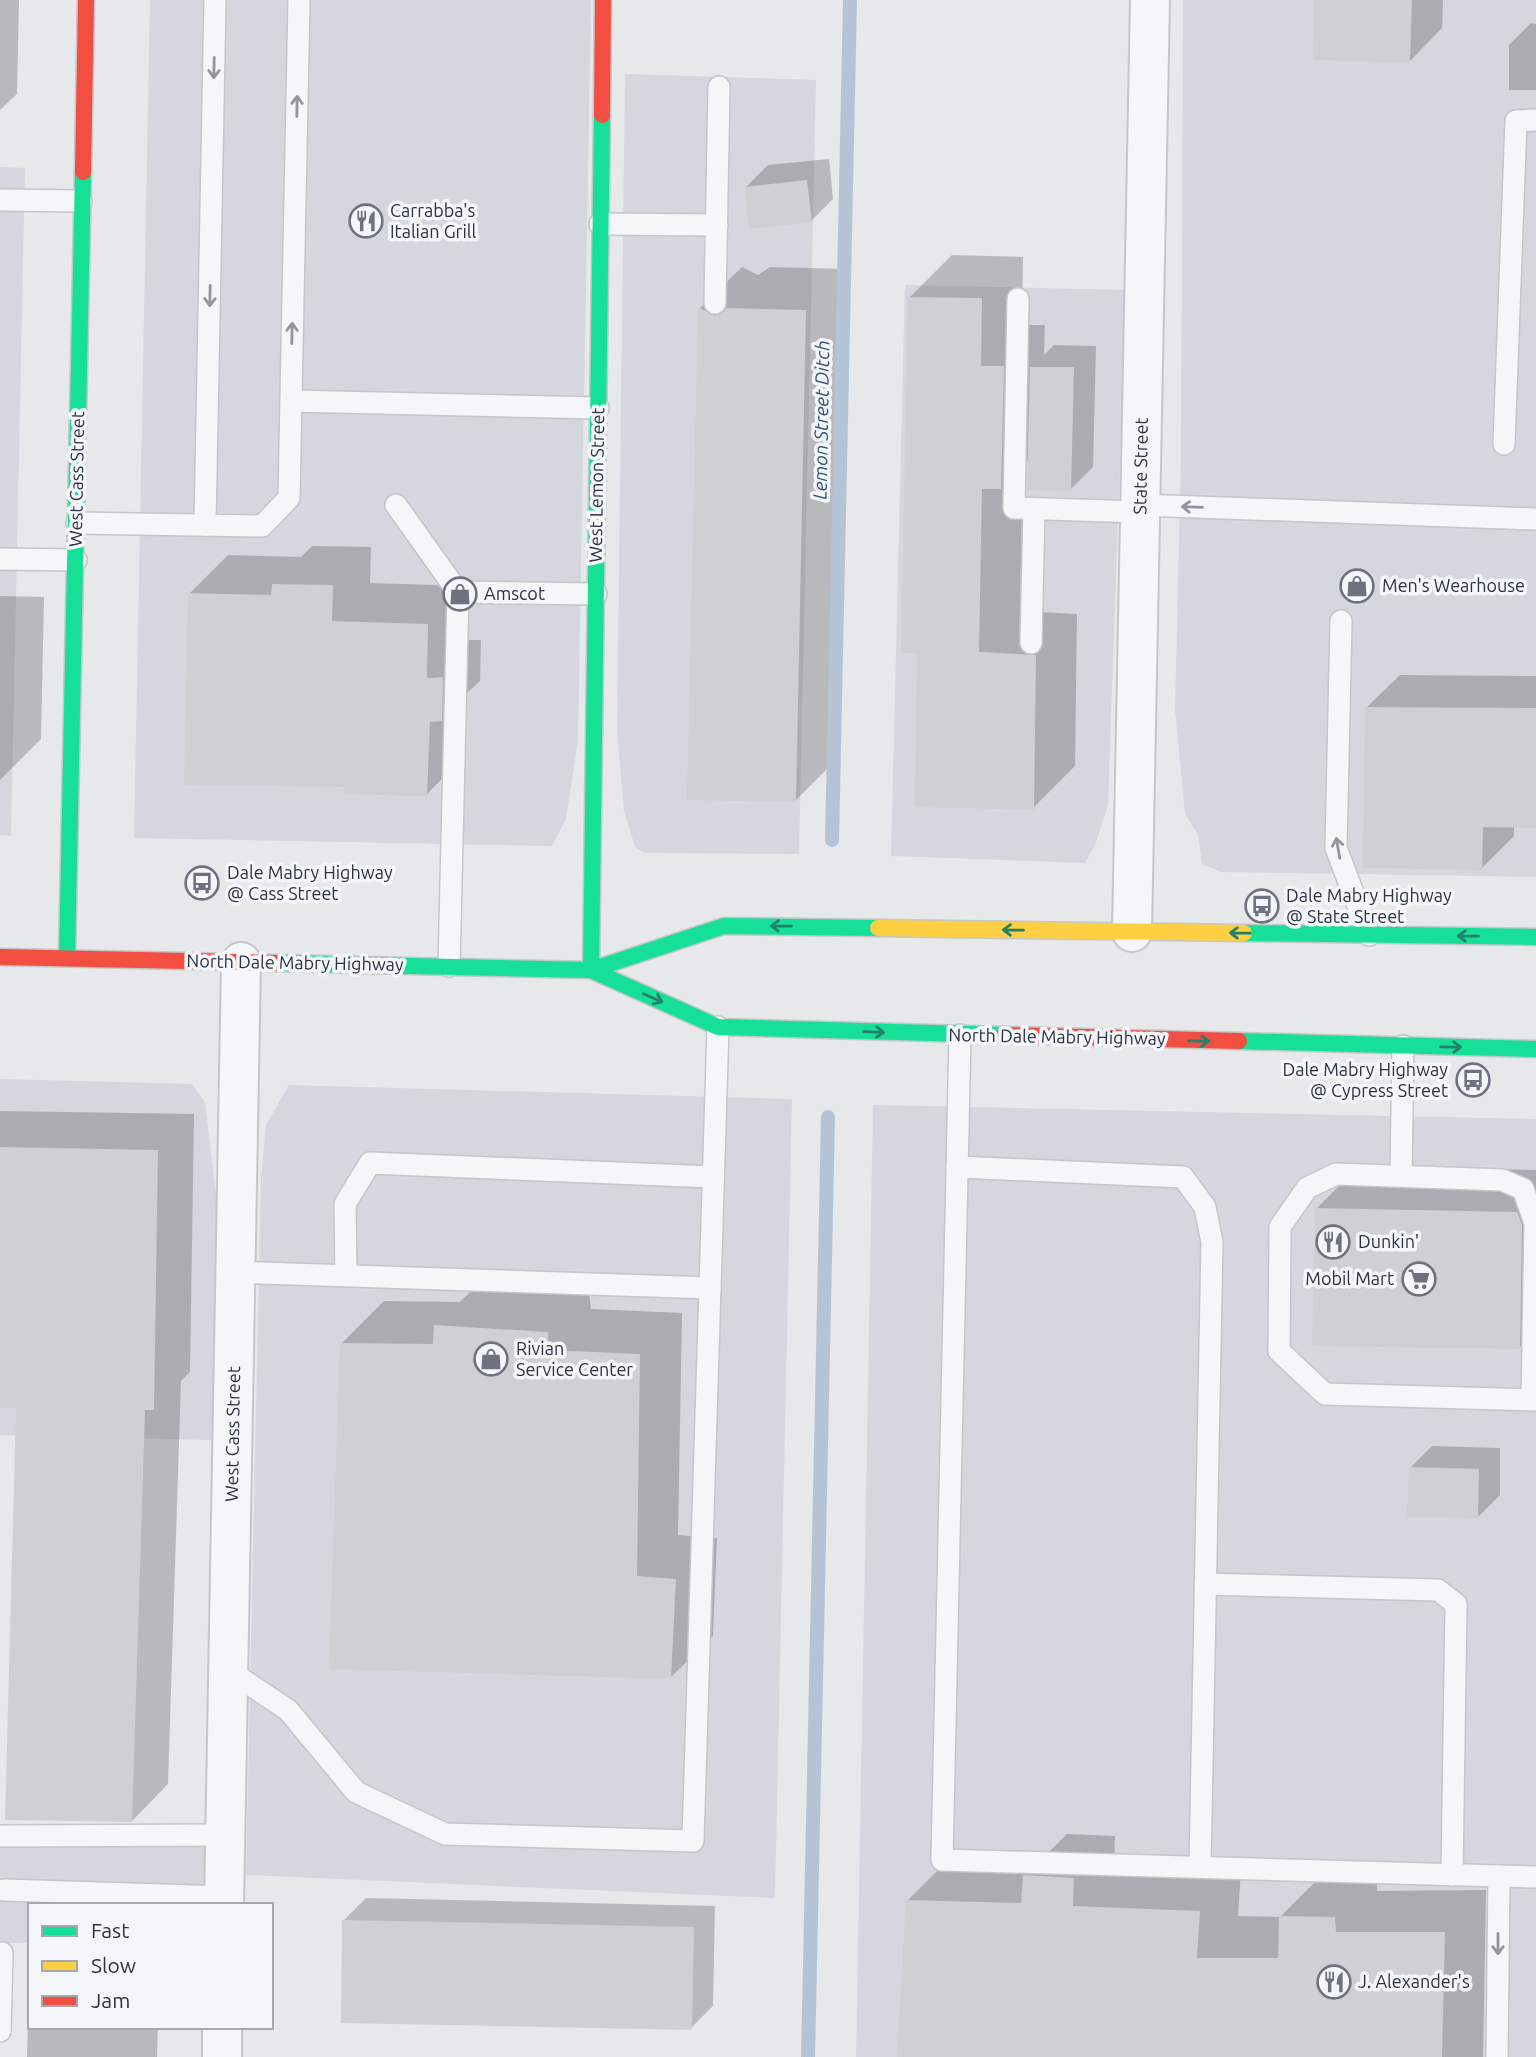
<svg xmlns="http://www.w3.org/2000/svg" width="1536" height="2057" viewBox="0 0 1536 2057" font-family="Ubuntu,sans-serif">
  <rect width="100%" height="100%" fill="#e6e8ea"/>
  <g fill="#d4d7dd">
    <path d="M150 0H591L578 740 566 819 552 846 134 838Z"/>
    <path d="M1183 0H1536V877L1221 872 1202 864 1198 835 1185 814 1175 710 1181 454Z"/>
    <path d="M625 74 816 80 799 854 645 853 635 847 624 811 617 731Z"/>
    <path d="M0 167 25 168 11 836 0 835Z"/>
    <path d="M905 285 1126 290 1108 805 1095 845 1085 863 891 856Z"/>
    <path d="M0 1079 192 1084 205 1102 217 1203 213 1440 0 1435Z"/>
    <path d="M289 1085 792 1099 775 1898 246 1875 261 1178 266 1125Z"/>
    <path d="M873 1105 1536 1119V2057H856Z"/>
    <path d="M0 1843 204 1847V1905H30V1943H0Z"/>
  </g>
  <g fill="#0003">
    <path d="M0 0H19L17 94 0 110Z"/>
    <path d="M1316 0H1443L1442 28 1410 61Z"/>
    <path d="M1531 23 1536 24V90H1509V45Z"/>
    <path d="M829 159 833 199 811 221 746 187 768 165Z"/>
    <path d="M952 255 1023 257 1022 325H1045L1044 355 1054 345 1096 346 1093 467 1071 489 1030 458 1023 466 1020 611 1077 614 1075 766 1033 808 919 651 910 297Z"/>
    <path d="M742 267 758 275 770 267 847 269 837 759 795 801 689 798 700 308Z"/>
    <path d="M312 546 371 547 370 583 466 586 465 640H481L480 681 467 693 465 755 427 794 346 786 189 594 228 555 301 557Z"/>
    <path d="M0 596 44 597 41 739 0 780Z"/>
    <path d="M1400 675 1536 676V826H1514V836L1482 868 1367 707Z"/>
    <path d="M0 1111 194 1114 190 1372 181 1381 168 1784 132 1821 17 1406H0Z"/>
    <path d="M1358 1167 1536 1170V1331L1519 1348 1316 1209Z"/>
    <path d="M478 1284 589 1291 591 1309 682 1313 678 1535 717 1538 713 1636 671 1677 342 1343 384 1301 460 1302Z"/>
    <path d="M1432 1446 1500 1448V1495L1478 1517 1410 1468Z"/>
    <path d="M1067 1834 1115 1836 1114 1864 1241 1870 1238 1916 1280 1917 1322 1875H1377V1891L1486 1890 1483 2057H899L907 1901 949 1859 1040 1861Z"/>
    <path d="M366 1898 715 1906 713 2006 691 2028 344 1920Z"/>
    <path d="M30 1949V2027H158L157 2057H27Z"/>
  </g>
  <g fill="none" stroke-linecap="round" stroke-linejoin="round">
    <g stroke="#b4c4d5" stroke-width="14">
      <path d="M832 840 850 0"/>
      <path d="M808 2057 828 1117"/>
    </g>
  </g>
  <g fill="#ced0d3">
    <path d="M1314 0H1412L1410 63 1313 60Z"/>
    <path d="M807 180 812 222 749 229 745 187Z"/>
    <path d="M908 297 982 298 981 366H1004L1001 489H982L979 652 1036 655 1034 810 915 807 917 653H901Z"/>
    <path d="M698 307 715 316 727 308 806 310 796 802 687 800Z"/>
    <path d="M1030 367H1074L1071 491 1027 490Z"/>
    <path d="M272 584 333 585 332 621 428 624 427 678 443 677 442 721 430 722 427 796 344 794 345 787 184 785 188 593 271 595Z"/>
    <path d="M1365 707 1536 708V828L1483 827 1482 870 1363 868Z"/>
    <path d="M0 1147 158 1150 154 1410H145L132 1822 5 1820 16 1408H0Z"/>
    <path d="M1315 1208 1517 1212 1522 1225 1520 1349 1312 1346Z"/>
    <path d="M434 1325 548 1332 549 1350 640 1354 637 1576 676 1579 671 1679 329 1669 340 1343 433 1344Z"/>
    <path d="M1409 1467 1479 1469 1478 1518 1407 1517Z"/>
    <path d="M1023 1875 1074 1878 1073 1906 1200 1911 1197 1958H1278L1279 1916 1335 1917 1336 1932H1445L1442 2057H897L906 1900 1021 1903Z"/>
    <path d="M342 1920 694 1927 692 2030 341 2023Z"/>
  </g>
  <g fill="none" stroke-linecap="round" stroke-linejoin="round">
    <defs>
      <g id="lane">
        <path d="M0 200 81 201"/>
        <path d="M600 224 717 225"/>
        <path d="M1018 299 1014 508 1140 512"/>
        <path d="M715 303 719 87"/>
        <path d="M291 401 598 408"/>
        <path d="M1504 444 1516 121 1536 120"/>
        <path d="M396 505 458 592 449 966"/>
        <path d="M1140 505 1536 519"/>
        <path d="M77 523 262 526 289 498 299 0"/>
        <path d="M205 525 215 0"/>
        <path d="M0 559 76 560"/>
        <path d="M458 592 596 594"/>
        <path d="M1341 621 1336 848 1369 935"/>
        <path d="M1031 643 1034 509"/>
        <path d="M960 1035 942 1860 1536 1877"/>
        <path d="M957 1167 1183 1177 1205 1207 1212 1242 1200 1867"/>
        <path d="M1401 1175 1403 1046"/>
        <path d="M235 1272 710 1288"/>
        <path d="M346 1275 345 1204 370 1163 713 1177"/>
        <path d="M1532 1400 1535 1223 1523 1189 1502 1180 1336 1174 1307 1188 1280 1227 1279 1351 1325 1394 1532 1400H1536"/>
        <path d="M1205 1584 1438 1590 1456 1604 1452 1875"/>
        <path d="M228 1670 288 1710 356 1792 445 1834 693 1841 718 1027"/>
        <path d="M0 1836 226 1835"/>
        <path d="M4 1890 225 1897"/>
        <path d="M0 2031 2 1953"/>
        <path d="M1497 2057 1499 1876"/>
      </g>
      <g id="street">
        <path d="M1132 932 1150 0"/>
        <path d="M224 1905 241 962"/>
        <path d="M222 2057V2027"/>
      </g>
      <g id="fast">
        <path d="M1244 933 1536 937"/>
        <path d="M67 958 83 172"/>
        <path d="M276 963 591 970 724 926 878 928"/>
        <path d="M591 970 602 115"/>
        <path d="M591 970 718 1027 1004 1035"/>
        <path d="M1239 1041 1536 1049"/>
      </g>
      <path id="slow" d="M878 928 1244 933"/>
      <g id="jam">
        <path d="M602 115 603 0"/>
        <path d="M83 172 86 0"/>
        <path d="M0 957 276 963"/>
        <path d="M1004 1035 1239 1041"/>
      </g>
    </defs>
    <use href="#lane" stroke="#c4c6c8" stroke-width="24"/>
    <use href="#street" stroke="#c4c6c8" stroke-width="42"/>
    <use href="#fast" stroke="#c4c6c8" stroke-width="19"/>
    <use href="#slow" stroke="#c4c6c8" stroke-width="19"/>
    <use href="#jam" stroke="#c4c6c8" stroke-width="19"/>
    <use href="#lane" stroke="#f5f6f7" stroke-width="21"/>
    <use href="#street" stroke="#f5f6f7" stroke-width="38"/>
    <use href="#fast" stroke="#16e098" stroke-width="16"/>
    <use href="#slow" stroke="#ffcf43" stroke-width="16"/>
    <use href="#jam" stroke="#f24e42" stroke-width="16"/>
  </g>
  <defs><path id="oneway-shaft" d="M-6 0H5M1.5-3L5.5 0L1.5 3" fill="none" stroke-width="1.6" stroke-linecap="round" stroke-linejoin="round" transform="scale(1.75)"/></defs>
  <g stroke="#90959e">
    <use href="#oneway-shaft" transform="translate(214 68) rotate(91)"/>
    <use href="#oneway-shaft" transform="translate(297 106) rotate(-89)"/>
    <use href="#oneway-shaft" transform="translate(210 296) rotate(91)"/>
    <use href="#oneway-shaft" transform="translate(292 333) rotate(-89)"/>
    <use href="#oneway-shaft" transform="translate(1192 507) rotate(-178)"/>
    <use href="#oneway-shaft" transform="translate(1338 848) rotate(-100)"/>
    <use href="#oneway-shaft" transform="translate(1498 1944) rotate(90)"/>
  </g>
  <g stroke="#22816a">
    <use href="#oneway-shaft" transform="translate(781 926) rotate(-179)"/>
    <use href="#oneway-shaft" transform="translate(1013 930) rotate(-179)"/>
    <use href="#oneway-shaft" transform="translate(1240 933) rotate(-179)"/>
    <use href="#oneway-shaft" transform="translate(1468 936) rotate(-179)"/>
    <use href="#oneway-shaft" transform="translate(653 998) rotate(24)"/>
    <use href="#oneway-shaft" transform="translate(874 1032) rotate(2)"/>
    <use href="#oneway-shaft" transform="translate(1199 1041) rotate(1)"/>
    <use href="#oneway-shaft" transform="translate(1451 1047) rotate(1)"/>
  </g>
  <defs>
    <symbol id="restaurant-ring" viewBox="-11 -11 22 22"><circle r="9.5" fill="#f4f6f9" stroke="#6c737f" stroke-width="1.5"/><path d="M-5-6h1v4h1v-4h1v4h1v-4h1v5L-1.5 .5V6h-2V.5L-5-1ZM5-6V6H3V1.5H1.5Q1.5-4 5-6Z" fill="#6c737f"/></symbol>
    <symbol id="shop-ring" viewBox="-11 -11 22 22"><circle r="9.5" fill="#f4f6f9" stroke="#6c737f" stroke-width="1.5"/><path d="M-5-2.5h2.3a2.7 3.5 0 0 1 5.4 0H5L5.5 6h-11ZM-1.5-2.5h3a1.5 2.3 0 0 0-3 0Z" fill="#6c737f"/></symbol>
    <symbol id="bus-ring" viewBox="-11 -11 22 22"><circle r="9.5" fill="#f4f6f9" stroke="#6c737f" stroke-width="1.5"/><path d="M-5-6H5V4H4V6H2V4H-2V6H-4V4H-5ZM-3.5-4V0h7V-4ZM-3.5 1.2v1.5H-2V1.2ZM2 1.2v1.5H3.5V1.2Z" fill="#6c737f"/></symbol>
    <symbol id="supermarket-ring" viewBox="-11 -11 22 22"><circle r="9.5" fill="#f4f6f9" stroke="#6c737f" stroke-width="1.5"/><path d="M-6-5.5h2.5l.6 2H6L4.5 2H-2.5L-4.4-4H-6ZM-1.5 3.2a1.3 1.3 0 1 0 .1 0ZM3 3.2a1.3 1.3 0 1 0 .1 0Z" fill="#6c737f"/></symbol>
  </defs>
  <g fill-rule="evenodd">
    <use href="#restaurant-ring" x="347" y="202" width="38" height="38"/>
    <use href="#shop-ring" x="1338" y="567" width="38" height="38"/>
    <use href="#shop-ring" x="441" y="575" width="38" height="38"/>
    <use href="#bus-ring" x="183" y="864" width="38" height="38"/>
    <use href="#bus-ring" x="1243" y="887" width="38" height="38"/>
    <use href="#bus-ring" x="1454" y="1061" width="38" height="38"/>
    <use href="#restaurant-ring" x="1314" y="1223" width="38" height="38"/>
    <use href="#supermarket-ring" x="1400" y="1260" width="38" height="38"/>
    <use href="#shop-ring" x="472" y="1340" width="38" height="38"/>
    <use href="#restaurant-ring" x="1315" y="1963" width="38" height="38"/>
  </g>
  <g text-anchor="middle" stroke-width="7" stroke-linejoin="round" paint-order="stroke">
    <g font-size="18" fill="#2b3445" stroke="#f4f6f9" text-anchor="start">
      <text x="390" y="217">Carrabba's<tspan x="390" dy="21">Italian Grill</tspan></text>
      <text x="1382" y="592">Men's Wearhouse</text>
      <text x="484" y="600">Amscot</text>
      <text x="227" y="879">Dale Mabry Highway<tspan x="227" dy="21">@ Cass Street</tspan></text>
      <text x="1286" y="902">Dale Mabry Highway<tspan x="1286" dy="21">@ State Street</tspan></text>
      <text x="1448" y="1076" text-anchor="end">Dale Mabry Highway<tspan x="1448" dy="21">@ Cypress Street</tspan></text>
      <text x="1358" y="1248">Dunkin'</text>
      <text x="1394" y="1285" text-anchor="end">Mobil Mart</text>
      <text x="516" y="1355">Rivian<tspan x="516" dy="21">Service Center</tspan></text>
      <text x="1358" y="1988">J. Alexander's</text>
    </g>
    <g font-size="18" fill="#2b3445" stroke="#f4f6f9">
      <text transform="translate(1141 466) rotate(-89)" y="6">State Street</text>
      <text transform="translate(77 479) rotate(-89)" y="6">West Cass Street</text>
      <text transform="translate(597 485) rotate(-89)" y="6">West Lemon Street</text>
      <text transform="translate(295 963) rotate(1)" y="6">North Dale Mabry Highway</text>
      <text transform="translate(1057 1037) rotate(1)" y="6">North Dale Mabry Highway</text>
      <text transform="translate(233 1434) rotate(-89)" y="6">West Cass Street</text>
    </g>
    <g font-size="19" font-style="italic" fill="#34527a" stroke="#f4f6f9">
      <text transform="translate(821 420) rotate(-89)" y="7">Lemon Street Ditch</text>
    </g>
  </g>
  <rect x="28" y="1903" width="245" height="126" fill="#f4f6f9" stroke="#a4a8b1" stroke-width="2"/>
  <rect x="42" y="1926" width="35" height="10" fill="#16e098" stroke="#a4a8b1" stroke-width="2"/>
  <text x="91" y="1938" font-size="21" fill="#2b3445">Fast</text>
  <rect x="42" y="1961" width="35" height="10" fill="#ffcf43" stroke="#a4a8b1" stroke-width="2"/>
  <text x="91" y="1973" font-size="21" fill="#2b3445">Slow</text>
  <rect x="42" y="1996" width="35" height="10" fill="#f24e42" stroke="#a4a8b1" stroke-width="2"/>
  <text x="91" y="2008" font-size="21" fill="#2b3445">Jam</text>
</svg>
